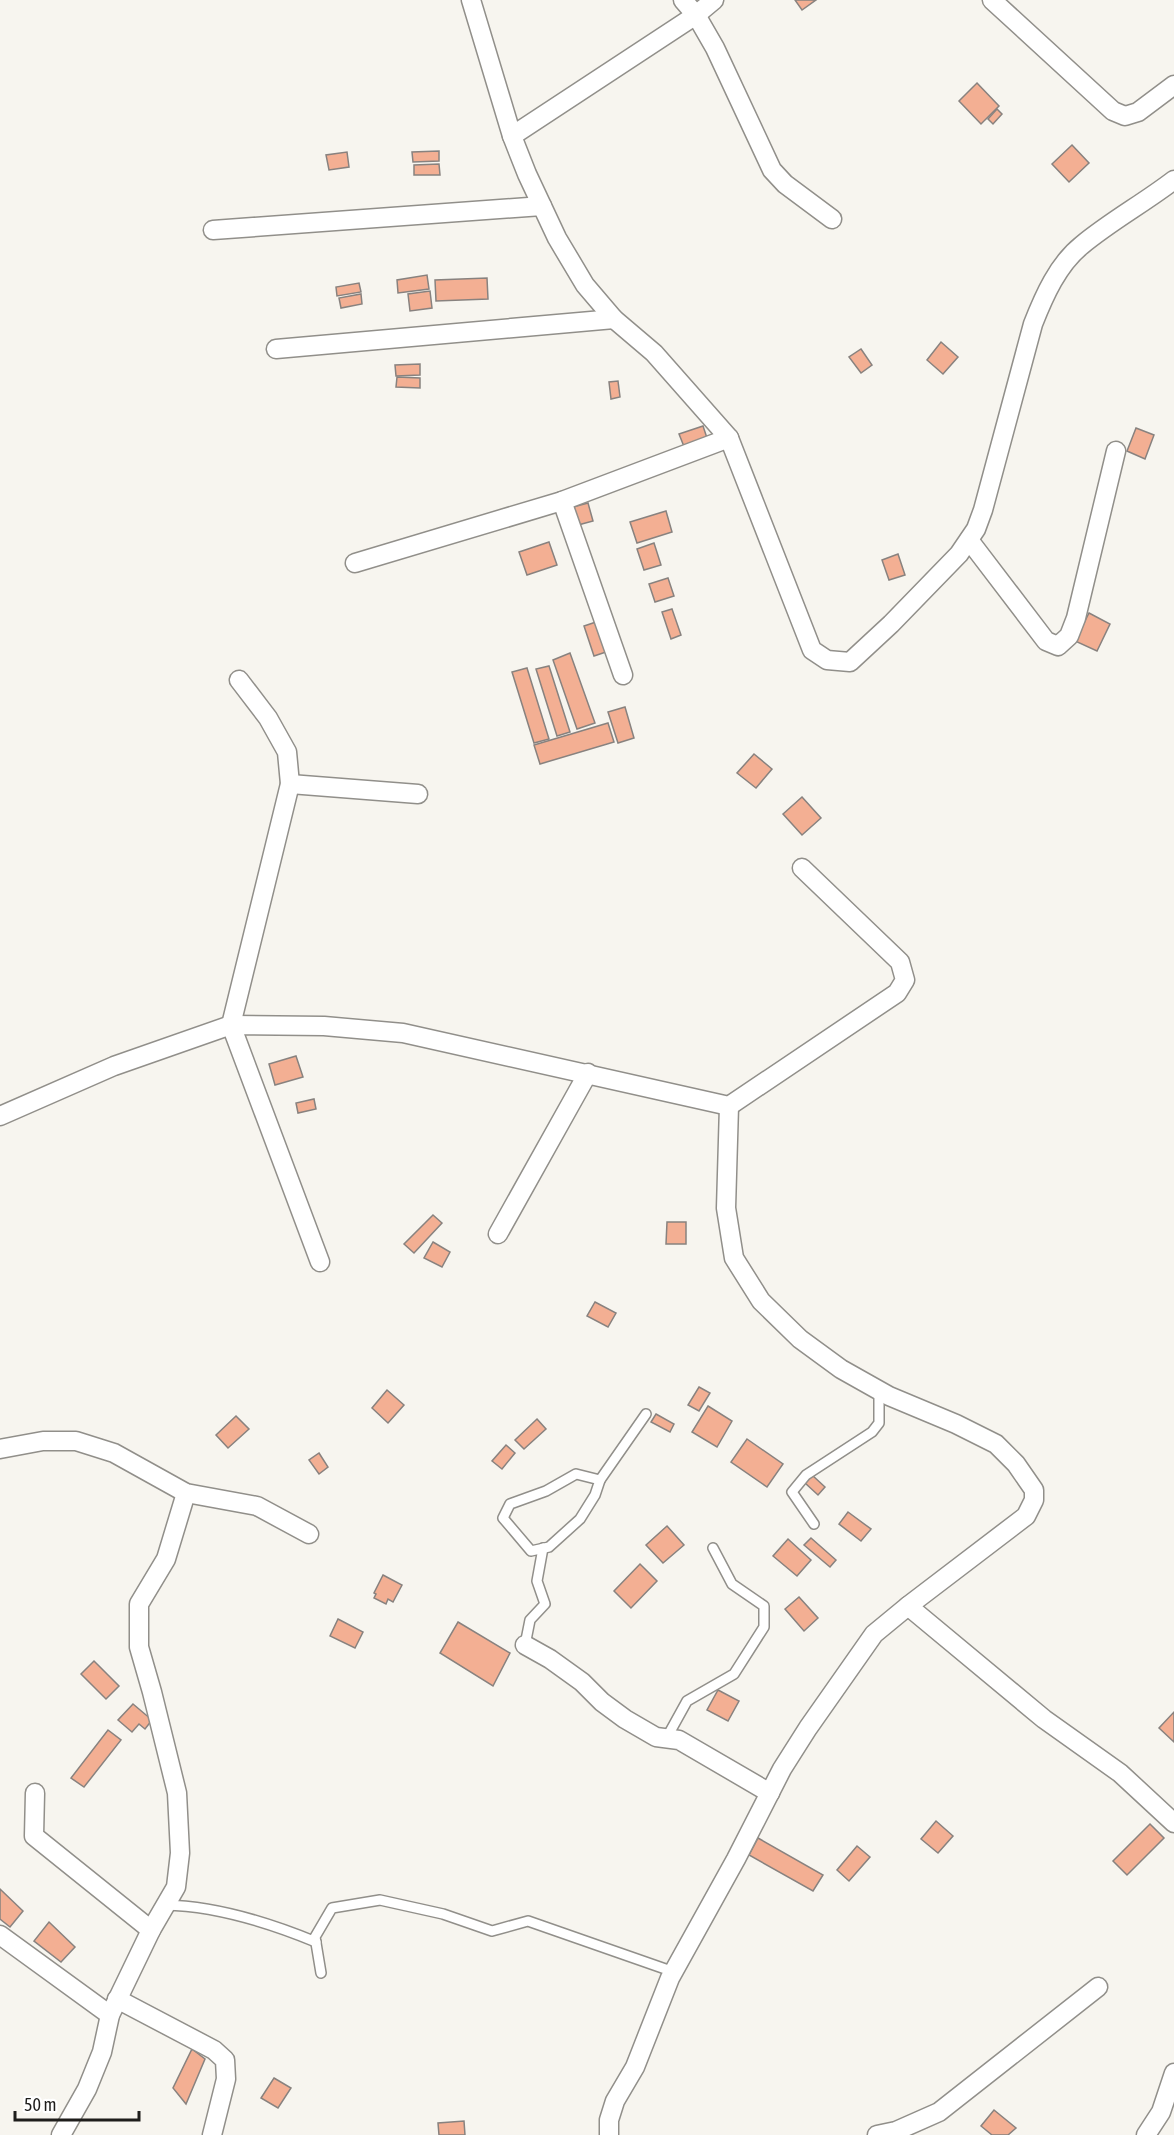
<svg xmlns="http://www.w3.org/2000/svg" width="1174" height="2135" viewBox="0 0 1174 2135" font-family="'Asap Condensed',sans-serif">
  <rect width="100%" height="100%" fill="#f7f5ef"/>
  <g fill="#f3af93" stroke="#88827f" stroke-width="1.5">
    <path d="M795 0H816L802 10Z"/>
    <path d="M977 83 999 106 981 124 959 101Z"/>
    <path d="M997 109 1002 114 993 124 988 119Z"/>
    <path d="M1072 145 1089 163 1069 182 1052 164Z"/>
    <path d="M439 151V161L413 162 412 152Z"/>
    <path d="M347 152 349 167 329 170 326 155Z"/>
    <path d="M439 164 440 175H414V165Z"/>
    <path d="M427 275 429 289 398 293 397 280Z"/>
    <path d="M487 278 488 299 436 301 435 280Z"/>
    <path d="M359 283 361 292 337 296 336 287Z"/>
    <path d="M430 291 432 308 410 311 408 294Z"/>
    <path d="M361 294 362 304 341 308 339 298Z"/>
    <path d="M941 342 958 357 943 374 927 360Z"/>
    <path d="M861 349 872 365 861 373 849 357Z"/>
    <path d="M420 364V375L396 376 395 365Z"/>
    <path d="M397 377 420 378V388L396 387Z"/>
    <path d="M618 381 620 397 611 399 609 382Z"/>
    <path d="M703 426 708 441 685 449 679 434Z"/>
    <path d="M1136 428 1154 435 1145 459 1127 451Z"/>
    <path d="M588 503 593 521 578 525 573 507Z"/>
    <path d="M666 511 672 532 637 543 630 522Z"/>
    <path d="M549 542 557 565 527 575 519 552Z"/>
    <path d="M654 543 661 565 644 570 637 549Z"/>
    <path d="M898 554 905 575 889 580 882 560Z"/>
    <path d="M668 578 674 596 655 602 649 584Z"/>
    <path d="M672 609 681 635 671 639 662 612Z"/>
    <path d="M1089 613 1110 624 1097 651 1075 641Z"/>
    <path d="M596 622 606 652 594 656 584 626Z"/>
    <path d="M570 653 595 723 577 729 553 660Z"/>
    <path d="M549 666 570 732 557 736 536 669Z"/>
    <path d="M527 668 549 739 534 743 512 672Z"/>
    <path d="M625 707 634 738 618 743 608 712Z"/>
    <path d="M608 723 614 742 540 764 534 745Z"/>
    <path d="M754 754 772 769 756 788 737 773Z"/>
    <path d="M802 797 821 818 802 835 783 814Z"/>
    <path d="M296 1056 303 1077 275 1085 269 1064Z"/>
    <path d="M314 1099 316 1109 298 1113 296 1103Z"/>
    <path d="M433 1215 442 1223 414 1253 404 1244Z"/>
    <path d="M667 1222H686V1244H666Z"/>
    <path d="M433 1242 450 1252 442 1267 424 1258Z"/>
    <path d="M595 1302 616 1313 608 1327 587 1316Z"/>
    <path d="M699 1387 710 1393 699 1411 688 1405Z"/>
    <path d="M387 1390 404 1405 388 1423 372 1408Z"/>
    <path d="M708 1406 732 1421 717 1447 692 1432Z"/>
    <path d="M656 1414 674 1424 670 1432 651 1422Z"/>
    <path d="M236 1416 249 1429 228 1448 216 1435Z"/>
    <path d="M537 1419 546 1429 524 1449 515 1440Z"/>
    <path d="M747 1439 783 1464 767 1487 731 1462Z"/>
    <path d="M506 1445 515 1453 502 1469 492 1461Z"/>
    <path d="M319 1453 328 1467 319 1474 309 1460Z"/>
    <path d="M812 1475 825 1487 818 1495 805 1483Z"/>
    <path d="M848 1512 871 1529 861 1541 839 1524Z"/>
    <path d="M667 1526 684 1545 663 1563 646 1545Z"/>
    <path d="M811 1538 836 1560 830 1567 804 1545Z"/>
    <path d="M788 1539 811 1560 797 1576 773 1556Z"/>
    <path d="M640 1564 657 1581 631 1608 614 1591Z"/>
    <path d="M383 1575 402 1585 393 1602 388 1599 386 1604 374 1598 376 1594 374 1593Z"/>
    <path d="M799 1597 818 1618 804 1631 785 1609Z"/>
    <path d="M338 1619 363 1632 355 1648 330 1636Z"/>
    <path d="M458 1622 510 1653 493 1686 440 1653Z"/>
    <path d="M94 1661 119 1686 106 1699 81 1674Z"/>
    <path d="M718 1690 739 1701 728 1721 707 1710Z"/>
    <path d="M133 1704 152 1720 145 1729 139 1724 132 1732 118 1720Z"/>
    <path d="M1174 1712V1742L1159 1728Z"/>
    <path d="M108 1730 121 1740 84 1787 71 1778Z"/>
    <path d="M936 1821 953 1836 938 1853 921 1839Z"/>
    <path d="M1150 1824 1164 1838 1127 1875 1113 1861Z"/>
    <path d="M758 1838 823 1875 813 1891 749 1855Z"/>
    <path d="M857 1846 870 1857 849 1881 837 1870Z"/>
    <path d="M0 1889 23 1911 10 1927 0 1919Z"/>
    <path d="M49 1922 75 1947 61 1962 34 1941Z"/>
    <path d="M192 2049 205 2059 186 2104 173 2088Z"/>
    <path d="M274 2078 291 2088 278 2108 261 2098Z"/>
    <path d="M994 2110 1016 2128 1008 2135H992L981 2126Z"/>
    <path d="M464 2121 465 2135H439L438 2123Z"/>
  </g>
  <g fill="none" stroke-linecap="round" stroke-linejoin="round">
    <defs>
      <g id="service">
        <path d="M576 1474 600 1480 595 1495 580 1519 549 1547 531 1551 503 1518 510 1504 546 1491Z"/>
        <path d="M600 1480 646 1414"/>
        <path d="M814 1524 792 1492 806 1475 872 1432 879 1423V1391"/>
        <path d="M525 1645 530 1620 545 1604 537 1581 543 1548"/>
        <path d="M666 1739 687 1701 734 1674 764 1627V1606L732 1584 713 1548"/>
        <path d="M165 1905C215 1906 270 1923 316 1942"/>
        <path d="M321 1973 315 1937 332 1908 380 1900 443 1914 492 1931 528 1921 674 1972"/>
      </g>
      <g id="minor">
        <path d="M471 0 512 136 527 174 557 238 585 285 614 319 654 353 729 438 812 650 827 660 850 662 891 624 959 554 976 529 983 510 1033 324C1044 296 1058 264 1082 245 1111 221 1144 203 1174 180"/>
        <path d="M683 0 696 15 715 48 772 170 785 184 832 219"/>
        <path d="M992 0 1113 111 1125 116 1138 112 1174 85"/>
        <path d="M512 136 696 15 714 0"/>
        <path d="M213 230 542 206"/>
        <path d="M276 349 614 319"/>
        <path d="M562 501 623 675"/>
        <path d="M969 540 1046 641 1058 646 1069 636 1076 618 1116 451"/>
        <path d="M355 563 562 501 729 438"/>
        <path d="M239 680 268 718 287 752 290 784 231 1025 320 1262"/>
        <path d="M290 784 418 794"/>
        <path d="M0 1116 114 1066 231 1025 324 1026 403 1033 729 1106 897 993 905 980 900 962 802 868"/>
        <path d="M498 1234 588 1073"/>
        <path d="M0 1449 43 1441H76L114 1453 186 1493 257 1506 309 1534"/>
        <path d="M908 1606 1044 1719 1120 1773 1174 1823"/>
        <path d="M525 1645 550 1659 582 1682 602 1702 625 1719 656 1737 679 1740 770 1793"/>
        <path d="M35 1793 34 1836 151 1930"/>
        <path d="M0 1935 110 2015"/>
        <path d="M117 1999 214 2050 225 2060 226 2079 212 2135"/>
        <path d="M61 2135 87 2089 102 2052 110 2015 151 1930 176 1887 180 1853 177 1793 152 1692 139 1647V1604L166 1559 186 1493"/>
        <path d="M609 2135V2120L615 2101 635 2067 670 1978 736 1859 782 1769 808 1728 874 1634 908 1606 1026 1516 1034 1500V1490L1016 1464 996 1444 956 1424 889 1396 841 1369 800 1339 761 1301 734 1258 726 1208 729 1106"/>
        <path d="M877 2135 896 2131 939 2112 1098 1987"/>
        <path d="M1146 2135 1161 2112 1174 2073"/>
      </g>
    </defs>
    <use href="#service" stroke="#918f8a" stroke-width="12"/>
    <use href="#minor" stroke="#918f8a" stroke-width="21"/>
    <use href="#service" stroke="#fff" stroke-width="9"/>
    <use href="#minor" stroke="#fff" stroke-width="18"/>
  </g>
  <path d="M15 2111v9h124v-9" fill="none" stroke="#1e1d1b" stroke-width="3"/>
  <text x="24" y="2111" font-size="18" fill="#1e1d1b" stroke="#ffffff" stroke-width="4.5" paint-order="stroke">50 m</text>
</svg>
